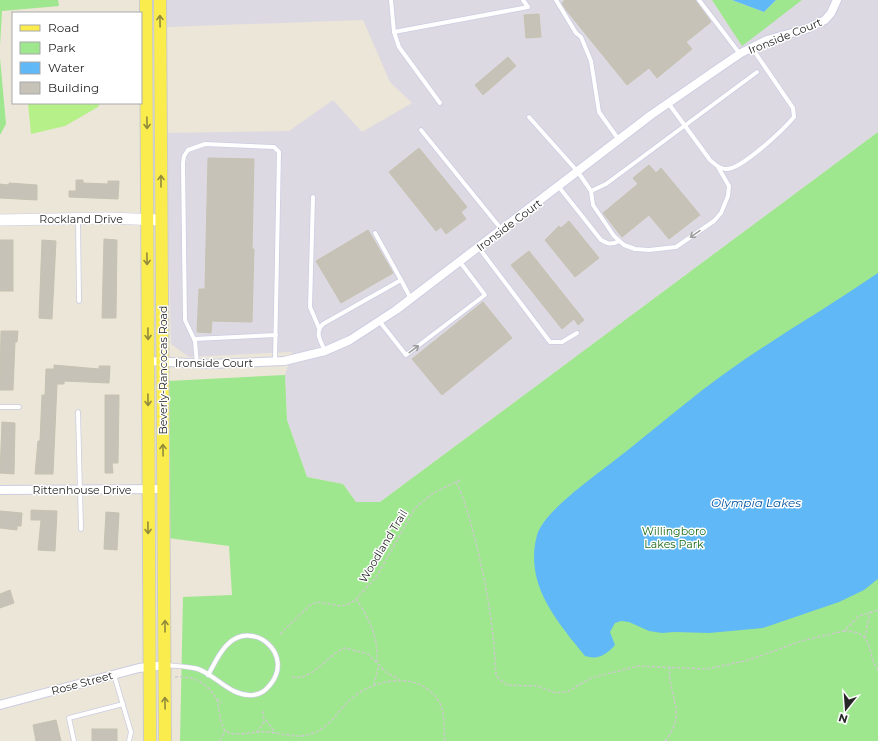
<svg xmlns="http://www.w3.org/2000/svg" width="878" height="741" viewBox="0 0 878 741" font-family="Montserrat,sans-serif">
  <rect width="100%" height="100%" fill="#ebe6d7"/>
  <path fill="#ddd9e3" d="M167 0H712L742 45 801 0H878V132L380 502H356L343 484 307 477 287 420 285 375 292 352 189 357 171 344 166 133 289 131 333 100 362 132 412 103 390 82 363 20 167 27Z"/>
  <g fill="#9fe78e">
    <path d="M0 0H58L59 6 2 11 0 46Z"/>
    <path d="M712 0H732L764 12 776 0H802L742 46Z"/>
    <path d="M0 58 6 124 0 135Z"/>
    <path d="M878 132V741H180L183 597 232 595 229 546 168 538V381L285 375 287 420 307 477 343 484 356 502H380Z"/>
  </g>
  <path fill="#b5f089" d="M28 103H100L98 107 65 126 31 134Z"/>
  <g fill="#60b8f7">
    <path d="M732 0H776L764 12Z"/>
    <path d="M878 273V579L864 590 839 602 763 628 709 633 674 632 662 633 649 631 629 622 621 621 615 623 610 632 615 645C606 655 598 660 585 656 556 620 524 584 537 535 544 511 595 476 615 460 654 430 691 397 731 369 779 335 830 306 878 273Z"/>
  </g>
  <g fill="#c6c2b7" stroke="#c6c2b1">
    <path d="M565 0H695L711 22 686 42 692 49 657 78 649 68 627 85 567 11 562 3Z"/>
    <path d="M539 14 541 37 526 38 524 15Z"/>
    <path d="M508 57 516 66 483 95 475 85Z"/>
    <path d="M419 148 467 207 461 212 466 219 446 234 441 227 436 231 389 172Z"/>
    <path d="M208 158 254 159 252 249H254L252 322 212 321 211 333 197 332 199 289H205Z"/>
    <path d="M649 165 656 173 661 168 700 215 669 239 649 215 622 237 603 213 638 184 633 178Z"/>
    <path d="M76 180H83V183L108 184V181H119L118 199 69 197V191H76Z"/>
    <path d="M9 183 37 185V200L0 198V184L9 185Z"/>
    <path d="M569 221 599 258 575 277 545 240 559 226 561 228Z"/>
    <path d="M368 230 393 273 341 303 316 261Z"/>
    <path d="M104 239 117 240 116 318H102Z"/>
    <rect x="0" y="240" width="13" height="51"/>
    <path d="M42 240 56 241 52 319 39 318Z"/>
    <path d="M529 251 584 320 578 325 574 319 562 329 511 265Z"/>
    <path d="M483 302 512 338 442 395 412 359Z"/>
    <path d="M1 331H18L17 342H15L13 390H0Z"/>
    <path d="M54 365 99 369V366H110L109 383 64 381V384H57L53 474H35L38 441H40L42 395H45L46 369H54Z"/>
    <path d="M105 395H119L118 463H112L113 473H105Z"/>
    <path d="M2 422 15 423 14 474 0 473Z"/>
    <path d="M31 510 57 511 55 551 38 550 41 520H31Z"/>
    <path d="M0 511 22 513 21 526H17V530L0 528Z"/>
    <path d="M106 512 119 513 117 550 104 549Z"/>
    <path d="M10 590 14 603 0 608V594Z"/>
    <path d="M56 720 61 741H36L33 725Z"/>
    <rect x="92" y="729" width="25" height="12"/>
  </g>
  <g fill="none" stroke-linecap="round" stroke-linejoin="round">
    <defs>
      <g id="lane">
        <path d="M391 0 394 32 528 7 523 0"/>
        <path d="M556 0 576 33 581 37 591 61 599 112 619 140"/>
        <path d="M699 0 740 54"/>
        <path d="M394 32 399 47 440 103"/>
        <path d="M669 104 710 160C715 164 719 169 726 169 741 170 784 129 794 117L793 108 752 48"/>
        <path d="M529 117 578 172 591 191 593 205 614 236 624 245 635 249 649 250 676 247 714 221 721 213 728 196 729 186 718 167"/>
        <path d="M421 130 502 230"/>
        <path d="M559 187 601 240C608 244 612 245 619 241"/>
        <path d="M591 191 606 184 757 72"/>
        <path d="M313 197 310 307 319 328"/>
        <path d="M78 220 79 301"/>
        <path d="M375 233 401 280"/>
        <path d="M479 248 550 342H562L577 333"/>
        <path d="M380 322 406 355 485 295 460 262"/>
        <path d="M194 339 276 335"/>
        <path d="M325 351C321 341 314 333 323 324L401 280 411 299"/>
        <path d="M197 364 195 341 185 320 183 163 184 156 188 150 205 144 274 147 279 152 275 361"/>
        <path d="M0 407H19"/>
        <path d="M78 412 81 529"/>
        <path d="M165 665C176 666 188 666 198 669 217 676 231 697 253 695 261 694 265 691 270 685 295 655 254 619 228 644 219 652 214 665 208 675"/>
        <path d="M114 675 131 732 129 741"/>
        <path d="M74 741 69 718 123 704"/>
      </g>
      <g id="street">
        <path d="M148 361 210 364 284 361 325 351 350 340 396 310 651 115 716 70 741 53 767 40 806 29 825 20 831 13 837 0"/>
        <path d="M0 490 164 489"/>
        <path d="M0 705 139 668 165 665"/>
      </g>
      <path id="secondary" d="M0 220 108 218 161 220"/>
      <g id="primary">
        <path d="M146 0 150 741"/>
        <path d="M160 0 165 741"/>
      </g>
    </defs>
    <use href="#lane" stroke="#cccde2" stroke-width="5.5"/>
    <use href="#street" stroke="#cccde2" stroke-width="10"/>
    <use href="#secondary" stroke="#cccde2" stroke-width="12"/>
    <use href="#primary" stroke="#cbcbcb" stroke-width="14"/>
    <g stroke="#cbcbcb" stroke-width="1.5" stroke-dasharray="3 2" stroke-linecap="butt">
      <path d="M456 482C466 501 470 522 476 543 487 587 494 630 496 676L507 685 538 686 556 693 567 692 591 678 638 666 707 669 749 660 801 641 844 631 859 616 878 610"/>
      <path d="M356 599C369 618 379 639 377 662"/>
      <path d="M844 631C876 631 865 652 878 670"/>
      <path d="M280 634 310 605 318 602 341 606 351 603 356 599 377 576 415 508 433 493 460 480"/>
      <path d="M865 638 870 612"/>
      <path d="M175 677C187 676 199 679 207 687 213 692 215 699 222 703"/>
      <path d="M292 677C314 681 326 655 345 648L368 654 387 673 399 679"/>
      <path d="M374 685 379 664"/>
      <path d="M217 699C223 734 220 737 257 732 277 730 295 741 314 733 331 726 338 710 352 698 375 679 418 670 438 700 446 712 443 727 445 741"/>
      <path d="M266 720 275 733"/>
      <path d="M257 732 264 722 263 709"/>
      <path d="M220 741 225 730"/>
      <path d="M665 741C689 712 666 694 670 667"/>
    </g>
    <use href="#lane" stroke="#fff" stroke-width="4"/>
    <use href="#street" stroke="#fff" stroke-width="8"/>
    <use href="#secondary" stroke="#fff" stroke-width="11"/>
    <use href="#primary" stroke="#fbec4d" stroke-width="12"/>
  </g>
  <defs><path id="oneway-shaft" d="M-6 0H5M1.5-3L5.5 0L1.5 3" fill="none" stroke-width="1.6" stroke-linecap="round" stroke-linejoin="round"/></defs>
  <g stroke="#918a3a">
    <use href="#oneway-shaft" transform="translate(160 21) rotate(-91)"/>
    <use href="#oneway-shaft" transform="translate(147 123) rotate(89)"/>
    <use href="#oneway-shaft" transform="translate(161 181) rotate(-90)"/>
    <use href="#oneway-shaft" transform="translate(147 259) rotate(89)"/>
    <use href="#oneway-shaft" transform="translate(148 334) rotate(89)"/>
    <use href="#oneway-shaft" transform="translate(148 400) rotate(89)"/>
    <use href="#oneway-shaft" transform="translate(163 450) rotate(-91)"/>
    <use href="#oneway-shaft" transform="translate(148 528) rotate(89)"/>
    <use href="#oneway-shaft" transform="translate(165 626) rotate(-90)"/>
    <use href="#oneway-shaft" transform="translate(165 703) rotate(-91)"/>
  </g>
  <g stroke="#9e9e9e">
    <use href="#oneway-shaft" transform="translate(695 234) rotate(145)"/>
    <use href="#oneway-shaft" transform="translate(414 349) rotate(-37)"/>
  </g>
  <g text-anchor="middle" stroke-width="3" stroke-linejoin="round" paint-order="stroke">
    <g font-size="11" fill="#272727" stroke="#fff">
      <text transform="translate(785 36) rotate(-22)" y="4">Ironside Court</text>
      <text x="81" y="223">Rockland Drive</text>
      <text transform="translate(509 225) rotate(-37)" y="4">Ironside Court</text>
      <text x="214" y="367">Ironside Court</text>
      <text transform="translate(163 370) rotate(-90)" y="4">Beverly-Rancocas Road</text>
      <text x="82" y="494">Rittenhouse Drive</text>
      <text transform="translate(383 546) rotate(-59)" y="4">Woodland Trail</text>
      <text transform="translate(82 683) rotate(-15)" y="4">Rose Street</text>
    </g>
    <g font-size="11" fill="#186814" stroke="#fff">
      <text x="674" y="535">Willingboro<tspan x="674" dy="13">Lakes Park</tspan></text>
    </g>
    <g font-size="12" font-style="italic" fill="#03529f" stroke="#fff">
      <text x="756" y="507">Olympia Lakes</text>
    </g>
  </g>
  <rect x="12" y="12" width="130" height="92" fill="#ffffff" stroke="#a9a9a9"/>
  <rect x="20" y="25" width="20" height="6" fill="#fbec4d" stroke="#a9a9a9"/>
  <text x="48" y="32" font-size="12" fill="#272727">Road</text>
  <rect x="20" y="42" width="20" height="12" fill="#9fe78e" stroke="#a9a9a9"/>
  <text x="48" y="52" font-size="12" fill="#272727">Park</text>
  <rect x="20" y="62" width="20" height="12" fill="#60b8f7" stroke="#a9a9a9"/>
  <text x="48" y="72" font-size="12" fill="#272727">Water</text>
  <rect x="20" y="82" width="20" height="12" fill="#c6c2b7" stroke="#a9a9a9"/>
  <text x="48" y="92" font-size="12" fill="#272727">Building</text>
  <g transform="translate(846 709) rotate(197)" stroke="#ffffff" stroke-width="3" paint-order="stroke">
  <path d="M0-3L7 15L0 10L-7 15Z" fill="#272727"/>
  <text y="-6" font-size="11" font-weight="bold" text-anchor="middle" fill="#272727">N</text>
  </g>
</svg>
